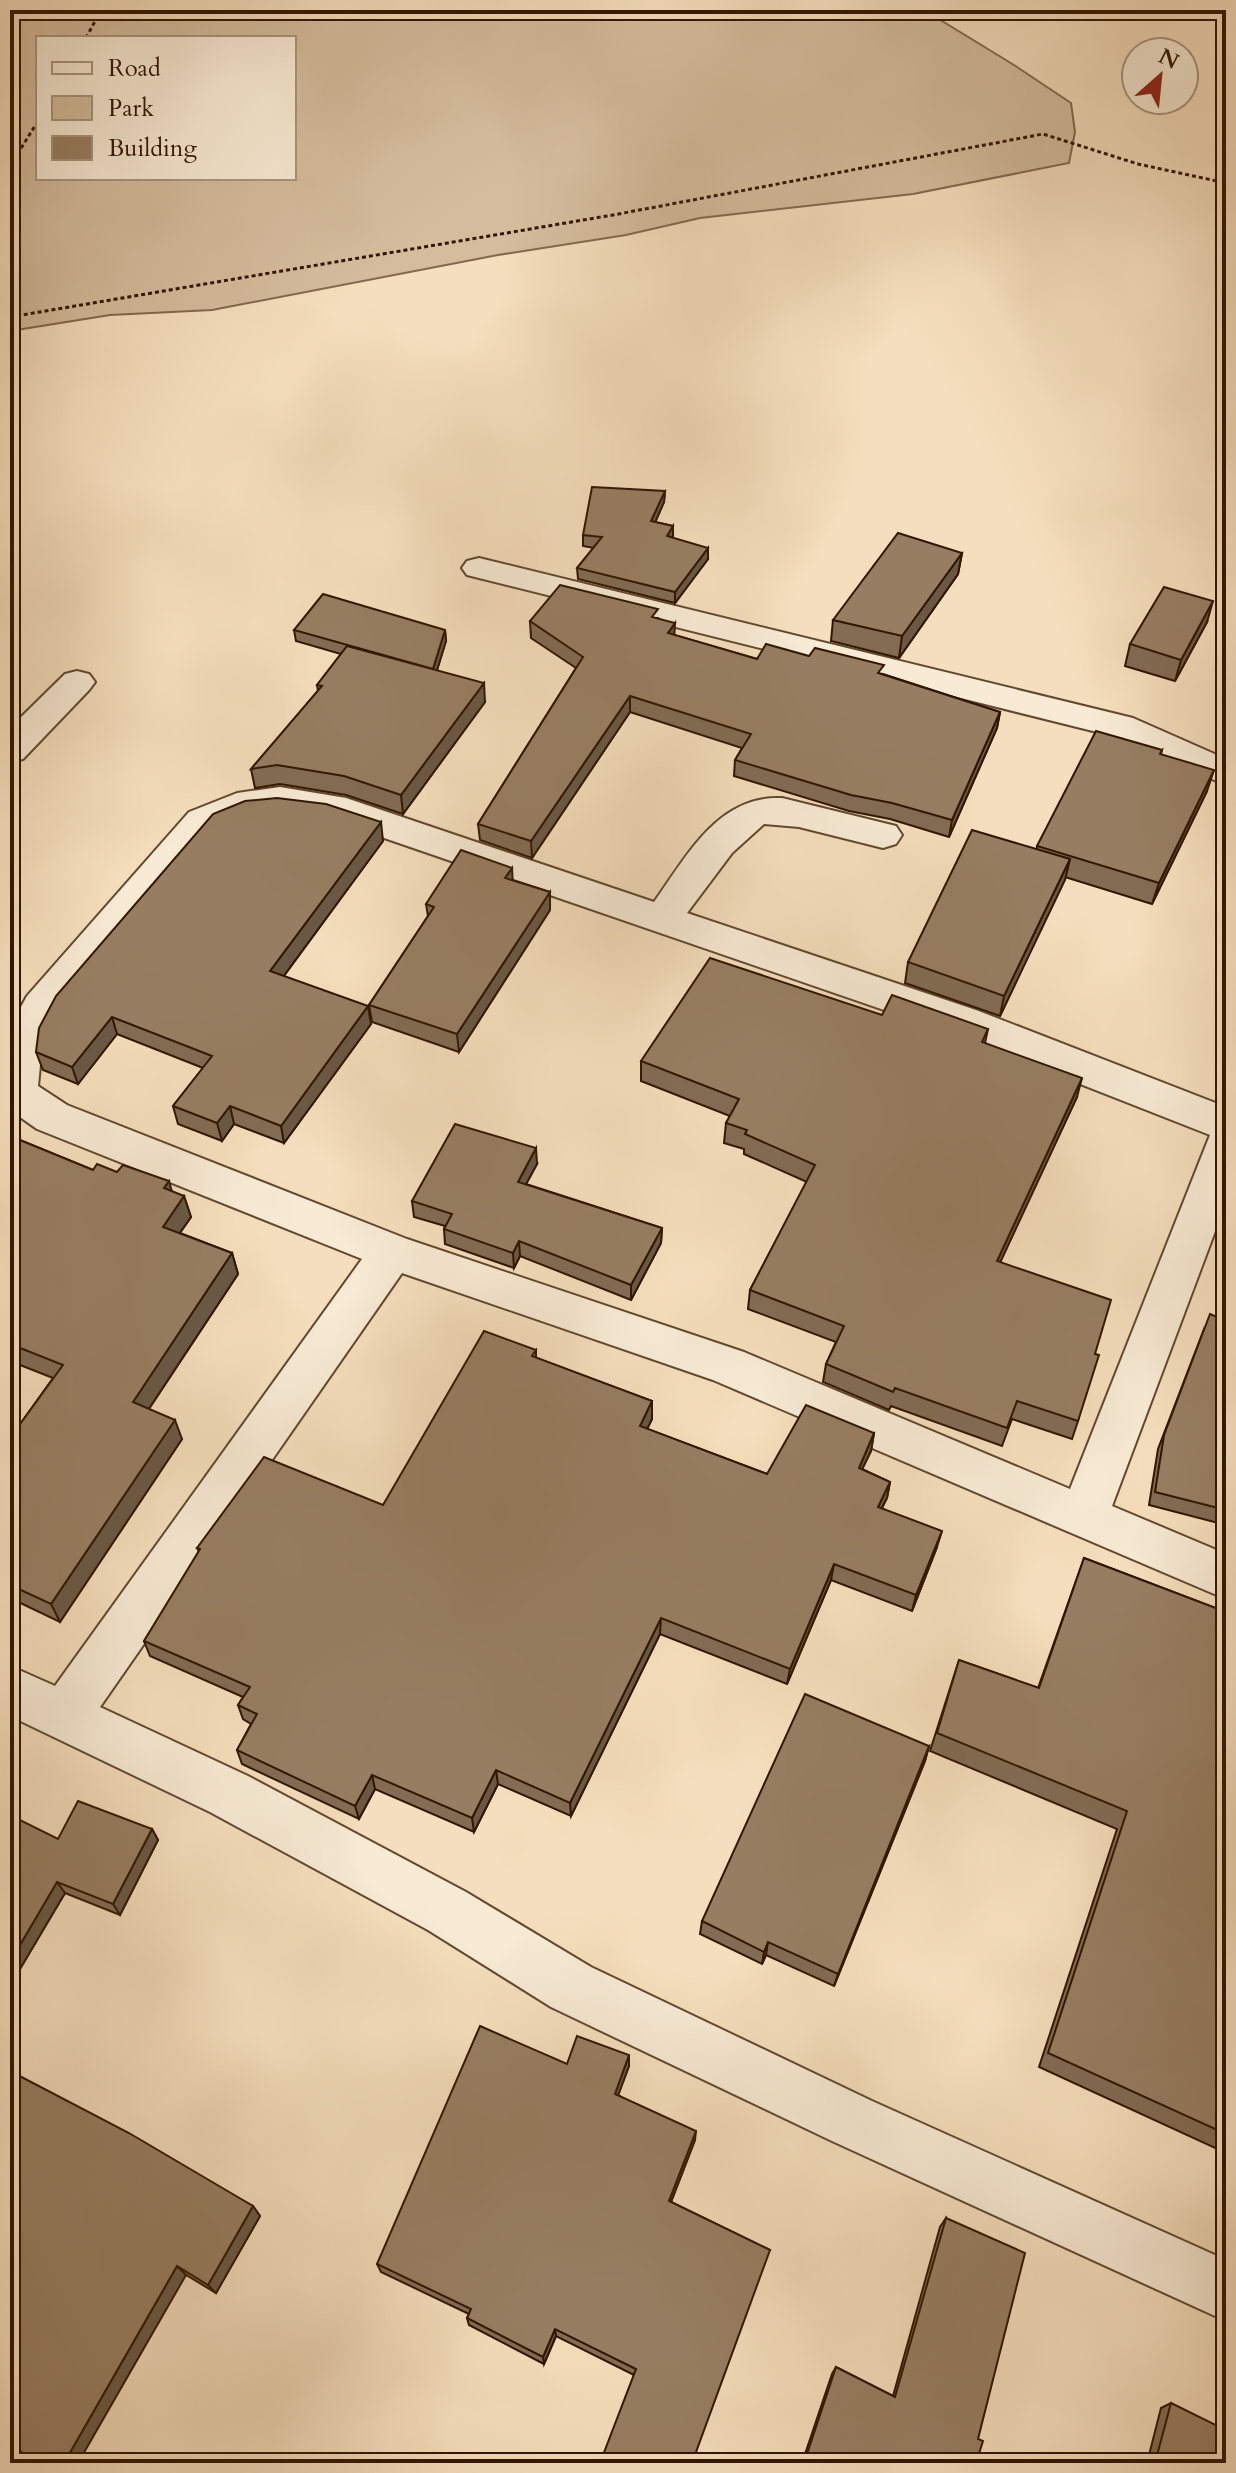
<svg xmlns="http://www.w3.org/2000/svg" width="1236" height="2473" viewBox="0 0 1236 2473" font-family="Cardo,serif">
  <rect width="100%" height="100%" fill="#f5debd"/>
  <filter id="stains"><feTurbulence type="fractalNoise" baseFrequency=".0025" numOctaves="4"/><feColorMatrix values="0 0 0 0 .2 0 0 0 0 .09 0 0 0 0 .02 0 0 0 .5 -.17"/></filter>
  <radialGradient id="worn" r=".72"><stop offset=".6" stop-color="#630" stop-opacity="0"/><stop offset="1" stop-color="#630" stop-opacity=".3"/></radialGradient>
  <path fill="#d4bc9d" stroke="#82694e" stroke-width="2" fill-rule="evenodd" d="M10 10H924L1014 65 1071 103 1075 132 1069 163 913 194 700 218 626 235 498 255 212 310 110 315 10 331ZM38 38H294V178H38Z"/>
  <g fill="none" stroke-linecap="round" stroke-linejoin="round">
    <defs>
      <g id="minor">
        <path d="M479 558 1133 718 1226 759V785L1109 735 467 575 462 568 467 561Z"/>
        <path d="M77 671 89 674 95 682 89 690 23 759 10 762V728L65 674Z"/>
        <path d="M280 787 346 798 654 902C687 856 718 795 782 798L896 826 902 835 896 844 883 848 799 827 764 824 732 853 687 913 976 1010 1226 1107V1202L1112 1506 1226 1554V1599L713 1380 402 1273 100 1707 248 1776 466 1892 591 1967 872 2101 1226 2260V2321L832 2141 551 2007 428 1930 210 1812 10 1716V1666L55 1686 362 1259 37 1129 10 1110V1027L27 996 189 812 237 793ZM280 813 329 819 948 1032 1210 1135 1070 1489 744 1352 407 1239 67 1105 38 1086 42 1045 56 1016 215 830 248 816Z"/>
      </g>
    </defs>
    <use href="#minor" stroke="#62482f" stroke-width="4"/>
    <g stroke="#311600" stroke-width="3" stroke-dasharray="4 3" stroke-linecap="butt">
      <path d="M86 38 101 10"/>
      <path d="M10 166 38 121"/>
      <path d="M10 317 613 215 1043 134 1138 164 1226 183"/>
    </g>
    <use href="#minor" fill="#f8ead4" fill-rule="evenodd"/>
  </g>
  <g fill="#826c54" stroke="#311600" stroke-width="2">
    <path d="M665 491 664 502 655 522 673 526V538L708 559 675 603 578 579 577 568 594 548 583 546V535Z"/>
    <path d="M962 553 958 574 899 658 831 641 833 620Z"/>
    <path d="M658 618 674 635 757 659 883 674 1000 712 997 728 949 837 890 819 849 811 734 776 735 760 742 748 630 712 532 858 480 840 478 824 576 668 531 638 530 621Z"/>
    <path d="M1207 622 1175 681 1125 666 1130 644Z"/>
    <path d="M294 630H445L446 641 437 670 485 702 403 814 346 795 280 784 255 788 251 769 318 691 317 685 341 654 296 641Z"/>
    <path d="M1162 750 1161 754 1207 791 1152 904 1065 877 1000 1016 905 983 908 962 1037 849V846Z"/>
    <path d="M383 841 284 976 371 1024 284 1143 234 1124 222 1141 178 1124 173 1106 203 1068 117 1034 78 1084 43 1070 36 1052Z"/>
    <path d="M513 880 550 892V910L459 1052 372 1022 369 1005 428 916 426 904Z"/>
    <path d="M882 1015 988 1029 985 1043 1077 1097 1000 1262 1095 1354 1078 1421 1072 1439 1012 1419 1002 1446 891 1406 889 1410 823 1382 826 1364 836 1342 748 1309 750 1290 807 1182 744 1154V1149L724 1143 726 1123 730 1116 641 1081V1061Z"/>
    <path d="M10 1136 93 1170 184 1196 191 1217 180 1233 232 1253 238 1274 149 1409 182 1439 60 1622 10 1598V1438L53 1378 10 1361Z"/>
    <path d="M537 1164 526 1184 662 1228 661 1243 631 1300 520 1256 514 1268 445 1244 444 1229 445 1226 414 1217 412 1201Z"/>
    <path d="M1204 1329 1226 1438V1525L1149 1505 1158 1449Z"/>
    <path d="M536 1350V1358L652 1401V1419L647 1429 767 1474 874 1433 871 1451 862 1469 890 1482 887 1498 882 1508 937 1547 912 1611 831 1580 787 1684 660 1634 571 1816 498 1784 474 1832 375 1789 359 1819 242 1764 237 1750 251 1724 243 1719 238 1705 243 1697 150 1656 144 1641 199 1552 197 1548 383 1505Z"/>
    <path d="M1084 1558 1226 1612V2153L1039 2067 1117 1829 930 1751 959 1660 1038 1688Z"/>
    <path d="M929 1746 925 1761 834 1986 766 1955 762 1964 700 1934 702 1921Z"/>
    <path d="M152 1829 158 1840 120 1915 65 1893 10 1985 58 1839Z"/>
    <path d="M567 2064 629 2066 618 2095 695 2140 671 2202 770 2250 634 2375 556 2336 544 2364 469 2325 467 2318 469 2314 381 2272 377 2264Z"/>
    <path d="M10 2071 253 2206 260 2216 216 2293 186 2275 23 2455Z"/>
    <path d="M946 2218 978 2439 976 2463H802L832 2374 836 2367 893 2396 940 2227Z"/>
    <path d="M1171 2403 1226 2463H1147L1161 2408Z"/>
  </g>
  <g fill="#6a5845" stroke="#311600" stroke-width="2">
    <path d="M665 491 664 502 651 532V521Z"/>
    <path d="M673 526V537L667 547V536Z"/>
    <path d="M708 548V559L675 603V592Z"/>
    <path d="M962 553 958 574 899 658 902 636Z"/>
    <path d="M1213 601 1207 622 1175 681 1181 660Z"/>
    <path d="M675 623 674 640 668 633Z"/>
    <path d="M445 630 446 641 434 680 433 669Z"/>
    <path d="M484 683 485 702 403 814 401 795Z"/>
    <path d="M630 696V712L532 858 531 841Z"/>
    <path d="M1000 712 997 728 949 837 952 820Z"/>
    <path d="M1214 770 1207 791 1152 904 1159 883Z"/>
    <path d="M381 822 383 841 274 989 270 971Z"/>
    <path d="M1070 859 1065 880 1000 1016 1004 996Z"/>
    <path d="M512 868 513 886 505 878Z"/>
    <path d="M550 892V910L459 1052 457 1034Z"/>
    <path d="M368 1006 371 1024 284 1143 281 1126Z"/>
    <path d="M112 1017 117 1034 78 1084 72 1067Z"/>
    <path d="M1082 1078 1077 1097 992 1280 997 1261Z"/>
    <path d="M230 1106 234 1124 222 1141 217 1123Z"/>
    <path d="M536 1148 537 1164 519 1197 518 1182Z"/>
    <path d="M169 1181 175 1203 164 1188Z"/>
    <path d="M184 1196 191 1217 169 1248 163 1227Z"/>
    <path d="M662 1228 661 1243 631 1300V1285Z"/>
    <path d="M519 1241 520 1256 514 1268 513 1253Z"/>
    <path d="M232 1253 238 1274 140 1422 133 1402Z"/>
    <path d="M652 1401V1419L640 1443V1426Z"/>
    <path d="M175 1420 182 1439 60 1622 51 1604Z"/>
    <path d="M874 1433 871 1451 855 1484 859 1468Z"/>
    <path d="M890 1482 887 1498 874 1523 878 1507Z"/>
    <path d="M942 1531 937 1547 912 1611 916 1595Z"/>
    <path d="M834 1564 831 1580 787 1684 790 1669Z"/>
    <path d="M661 1618 660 1634 571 1816 570 1803Z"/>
    <path d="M929 1746 925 1761 834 1986 838 1974Z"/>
    <path d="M496 1770 498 1784 474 1832 472 1818Z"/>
    <path d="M372 1775 375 1789 359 1819 355 1806Z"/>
    <path d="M152 1829 158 1840 120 1915 113 1904Z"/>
    <path d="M57 1882 65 1893 10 1986V1962Z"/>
    <path d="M768 1942 766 1955 762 1964 764 1952Z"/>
    <path d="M629 2055V2066L615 2104V2094Z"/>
    <path d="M696 2131 695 2140 668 2210 669 2201Z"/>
    <path d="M253 2206 260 2216 216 2293 208 2285Z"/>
    <path d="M177 2266 186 2275 78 2463H64Z"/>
    <path d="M555 2329 556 2336 544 2364 543 2357Z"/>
    <path d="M13 2446 25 2452 23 2455 11 2449Z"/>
  </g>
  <g fill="#977e62" stroke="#311600" stroke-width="2">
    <path d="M592 487 665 491 651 521 673 526 667 536 708 548 675 592 577 568 602 537 583 535Z"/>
    <path d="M898 533 962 553 902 636 833 620Z"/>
    <path d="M560 585 658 609 652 617 675 623 668 633 757 659 766 644 809 656 815 648 884 665 878 673 1000 712 952 820 892 803 851 795 735 760 751 734 630 696 531 841 478 824 583 657 530 621Z"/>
    <path d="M1164 587 1213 601 1181 660 1130 644Z"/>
    <path d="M323 594 445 630 433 669 294 630Z"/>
    <path d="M347 646 484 683 401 795 344 776 277 765 251 769 322 686 317 685Z"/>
    <path d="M1096 731 1162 750 1160 754 1214 770 1159 883 1037 846Z"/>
    <path d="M277 798 326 804 381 822 270 971 368 1006 281 1126 230 1106 217 1123 173 1106 212 1056 112 1017 72 1067 36 1052 39 1028 56 996 213 814 245 801Z"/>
    <path d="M972 830 1070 859 1004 996 908 962Z"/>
    <path d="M461 850 512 868 505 878 550 892 457 1034 369 1005 434 907 426 904Z"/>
    <path d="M710 958 882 1015 892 995 988 1029 982 1042 1082 1078 997 1261 1111 1300 1095 1354 1099 1355 1078 1421 1017 1401 1007 1428 895 1388 893 1392 826 1364 844 1326 750 1290 815 1165 745 1134 747 1130 726 1123 739 1099 641 1061Z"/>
    <path d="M455 1124 536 1148 518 1182 662 1228 631 1285 519 1241 513 1253 444 1229 452 1214 412 1201Z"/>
    <path d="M10 1136 93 1170 97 1164 117 1172 123 1165 169 1181 164 1188 184 1196 163 1227 232 1253 133 1402 175 1420 51 1604 10 1585V1438L63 1365 10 1344Z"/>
    <path d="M1210 1314 1226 1321V1510L1155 1492 1164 1435Z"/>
    <path d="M484 1331 536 1350 532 1356 652 1401 640 1426 767 1474 806 1405 874 1433 859 1468 890 1482 878 1507 942 1531 916 1595 834 1564 790 1669 661 1618 570 1803 496 1770 472 1818 372 1775 355 1806 237 1750 257 1714 238 1705 250 1687 144 1641 200 1549 197 1548 264 1457 383 1505Z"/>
    <path d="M1084 1558 1226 1612V2134L1048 2053 1127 1811 937 1733 959 1660 1039 1688Z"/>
    <path d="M805 1694 929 1746 838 1974 768 1942 764 1952 702 1921Z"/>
    <path d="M78 1801 152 1829 113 1904 57 1882 10 1962V1815L58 1839Z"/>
    <path d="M480 2026 567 2064 577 2036 629 2055 615 2094 696 2131 669 2201 770 2250 692 2463H600L636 2369 555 2329 543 2357 467 2318 471 2309 377 2264Z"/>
    <path d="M10 2071 129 2133 253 2206 208 2285 177 2266 64 2463H37L13 2446 11 2449 10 2448Z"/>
    <path d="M946 2218 1025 2253 978 2439 983 2441 976 2463H804L836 2367 895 2397Z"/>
    <path d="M1171 2403 1226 2430V2463H1155Z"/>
  </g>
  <rect width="1236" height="2473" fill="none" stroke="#f5debd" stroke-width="40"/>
  <rect x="12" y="12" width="1212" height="2449" fill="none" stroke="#311600" stroke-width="4"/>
  <rect x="20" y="20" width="1196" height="2433" fill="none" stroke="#311600" stroke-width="2"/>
  <rect x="36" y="36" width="260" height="144" fill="#f8ead4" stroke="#a8957f" stroke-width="2"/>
  <rect x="52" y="62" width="40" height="12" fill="#f8ead4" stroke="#a8957f" stroke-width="2"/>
  <text x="108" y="76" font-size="24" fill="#311600">Road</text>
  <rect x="52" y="96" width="40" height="24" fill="#d4bc9d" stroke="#a8957f" stroke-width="2"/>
  <text x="108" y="116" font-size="24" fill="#311600">Park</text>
  <rect x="52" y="136" width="40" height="24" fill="#977e62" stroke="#a8957f" stroke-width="2"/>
  <text x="108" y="156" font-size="24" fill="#311600">Building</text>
  <g transform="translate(1160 76) rotate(27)"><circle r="38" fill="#f8ead4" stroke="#a8957f" stroke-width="2"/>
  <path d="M0-6L14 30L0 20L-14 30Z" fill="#8f2418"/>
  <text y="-12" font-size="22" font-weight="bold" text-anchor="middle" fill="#311600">N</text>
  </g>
  <rect width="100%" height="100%" filter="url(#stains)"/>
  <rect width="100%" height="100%" fill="url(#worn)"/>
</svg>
